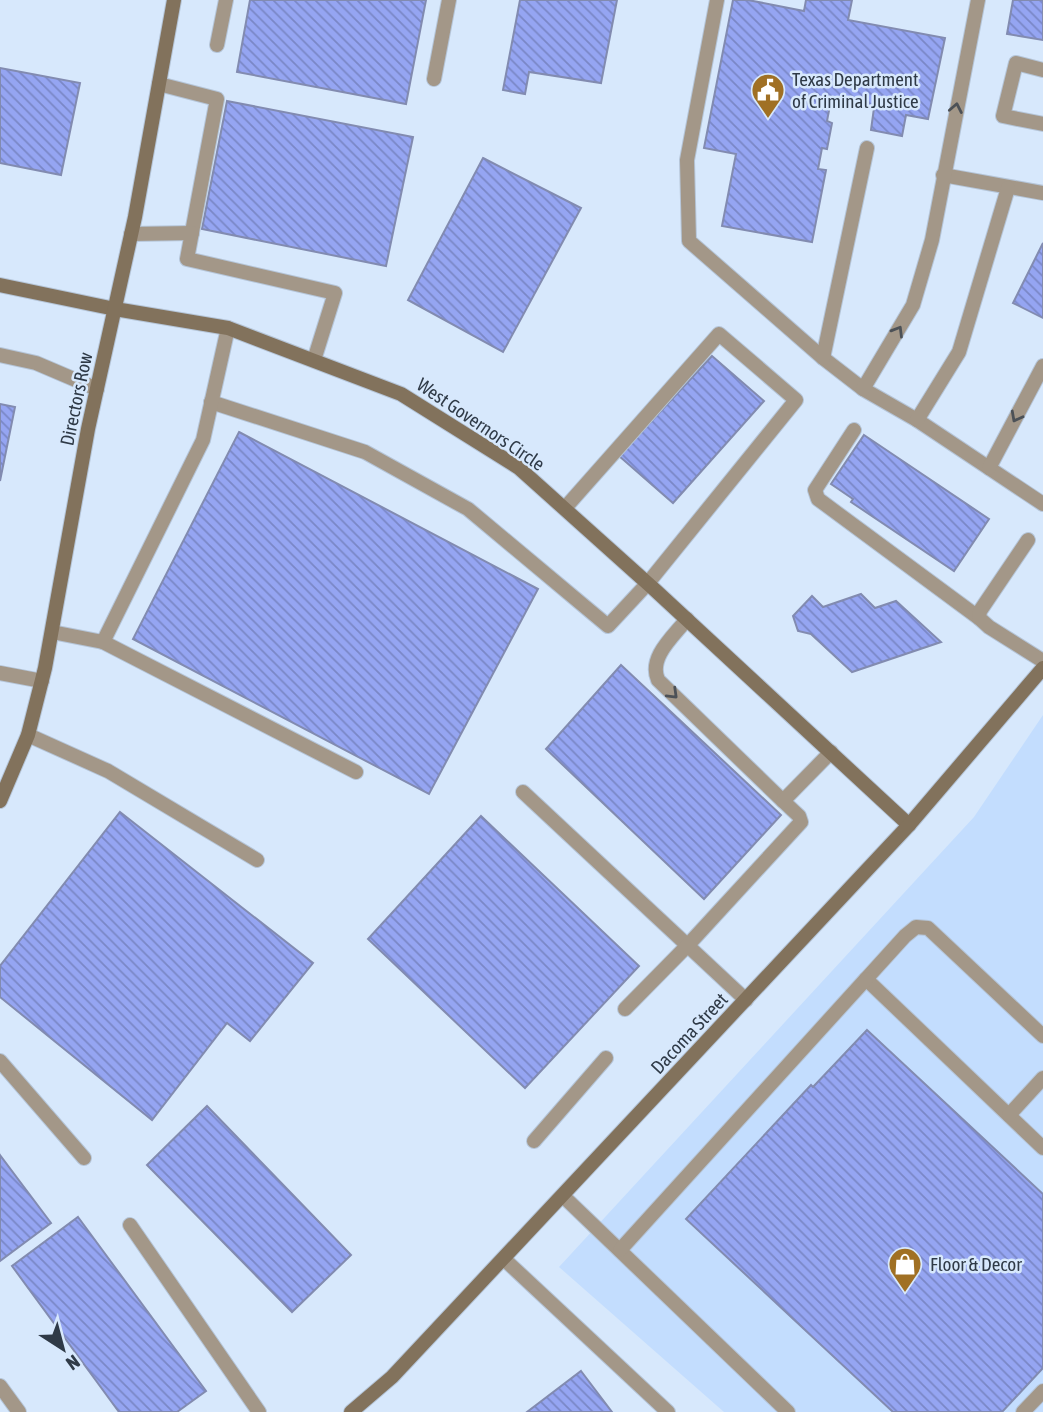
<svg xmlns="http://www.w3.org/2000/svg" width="1043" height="1412" viewBox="0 0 1043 1412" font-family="'Asap Condensed',sans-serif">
  <defs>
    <pattern id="building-back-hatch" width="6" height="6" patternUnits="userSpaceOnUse" patternTransform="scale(1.75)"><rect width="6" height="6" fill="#95a5f2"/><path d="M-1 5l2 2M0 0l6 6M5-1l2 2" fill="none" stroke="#7a87c6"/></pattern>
  </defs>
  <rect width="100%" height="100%" fill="#d7e8fc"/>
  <path fill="#c3ddfe" d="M1043 715V1412H724L559 1267 974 817Z"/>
  <g fill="url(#building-back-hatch)" stroke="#828bb0" stroke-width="2">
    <path d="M250 0H426L406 104 237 72Z"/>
    <path d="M520 0H617L601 83 529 72 525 94 503 90Z"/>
    <path d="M733 0H748L804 11 806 0H852L848 20 945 38 928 119 906 115 902 136 871 130 874 108 831 100 827 121 832 123 827 149 822 148 818 169 826 170 812 242 722 226 736 154 704 148Z"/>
    <path d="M1013 0H1043V40L1007 34Z"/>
    <path d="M0 68 80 83 61 175 0 163Z"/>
    <path d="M227 101 413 137 386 266 202 229Z"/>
    <path d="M483 158 581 208 503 352 408 300Z"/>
    <path d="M1043 243V318L1013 303Z"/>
    <path d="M712 356 764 401 673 503 619 456Z"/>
    <path d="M0 404 15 407 0 481Z"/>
    <path d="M239 432 538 589 429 794 133 639Z"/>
    <path d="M864 435 989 519 954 571 851 502 853 499 831 484Z"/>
    <path d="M861 594 875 608 896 601 941 642 852 672 811 634 798 631 793 616 812 596 823 607Z"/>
    <path d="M621 665 781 815 704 899 546 749Z"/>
    <path d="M120 812 313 963 250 1041 227 1023 152 1120 0 997V966Z"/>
    <path d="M481 816 639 966 525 1088 368 939Z"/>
    <path d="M867 1030 1043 1194V1368L1002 1412H893L686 1219 811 1085 813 1087Z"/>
    <path d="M207 1106 351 1255 292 1312 147 1165Z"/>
    <path d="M0 1155 51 1223 0 1261Z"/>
    <path d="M78 1217 206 1391 177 1412H119L12 1266Z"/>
    <path d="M581 1371 612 1412H527Z"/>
  </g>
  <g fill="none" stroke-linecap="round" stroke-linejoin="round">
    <defs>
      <g id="lane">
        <path d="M717 0 687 160 689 241 823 358 863 389 917 420 1043 504"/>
        <path d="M217 45 226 0"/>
        <path d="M1043 70 1016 63 1003 116 1043 124"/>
        <path d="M434 79 449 0"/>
        <path d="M159 84 217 99 187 259 335 293 314 360"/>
        <path d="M943 175 1043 193"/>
        <path d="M131 234 192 233"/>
        <path d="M0 355 36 363 97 389"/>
        <path d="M823 358 867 148"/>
        <path d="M863 389 913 305 932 240 978 0"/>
        <path d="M211 402 365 452 468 509 608 626 648 583 796 400 719 334 565 508"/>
        <path d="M917 420 959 352 1008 188"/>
        <path d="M854 430 815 490 818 499 979 618"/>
        <path d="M989 468 1043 366"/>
        <path d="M1028 540 980 611 979 618 989 627 1043 661"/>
        <path d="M687 619C674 636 648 657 658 680L783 801"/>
        <path d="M52 632 103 642 356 772"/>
        <path d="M103 642 203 440 228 328"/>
        <path d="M0 673 42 681"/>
        <path d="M28 735 108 771 257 860"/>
        <path d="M523 792 746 1000"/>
        <path d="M625 1009 688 945 801 822 799 816 783 801 831 752"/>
        <path d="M1043 1036 928 928 916 927 905 936 866 979 1043 1148"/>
        <path d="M0 1061 84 1158"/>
        <path d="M1009 1115 1043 1078"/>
        <path d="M534 1141 606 1058"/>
        <path d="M563 1196 788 1412"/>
        <path d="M130 1225 259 1412"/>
        <path d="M620 1250 866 979"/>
        <path d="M504 1259 668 1412"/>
        <path d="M0 1386 19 1412"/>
        <path d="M1023 1412 1043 1391"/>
      </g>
      <g id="secondary">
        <path d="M0 285 115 309 228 328 401 394 519 468 655 590 909 825"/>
        <path d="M0 801 28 735 45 668 88 429 135 217 174 0"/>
        <path d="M351 1412 392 1377 909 825 1043 668"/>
      </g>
    </defs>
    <use href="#lane" stroke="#b5c5d8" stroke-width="16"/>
    <use href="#secondary" stroke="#b5c5d8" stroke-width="16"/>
    <use href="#lane" stroke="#a39788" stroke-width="14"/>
    <use href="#secondary" stroke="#82725c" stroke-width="14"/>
  </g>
  <defs><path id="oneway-chevron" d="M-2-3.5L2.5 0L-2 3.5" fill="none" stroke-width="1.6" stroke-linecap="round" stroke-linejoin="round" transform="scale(1.75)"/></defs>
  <g stroke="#4c5157">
    <use href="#oneway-chevron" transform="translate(956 108) rotate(-79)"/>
    <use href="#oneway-chevron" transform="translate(898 331) rotate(-59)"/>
    <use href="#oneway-chevron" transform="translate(1016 417) rotate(118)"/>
    <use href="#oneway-chevron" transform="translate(673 694) rotate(44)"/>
  </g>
  <defs>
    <symbol id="civic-pin" viewBox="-11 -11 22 30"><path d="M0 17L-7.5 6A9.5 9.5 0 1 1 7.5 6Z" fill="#a07024" stroke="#d7e8fc"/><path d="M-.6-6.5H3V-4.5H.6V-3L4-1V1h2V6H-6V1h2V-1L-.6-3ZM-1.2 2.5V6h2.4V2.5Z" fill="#fff"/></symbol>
    <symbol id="shop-pin" viewBox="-11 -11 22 30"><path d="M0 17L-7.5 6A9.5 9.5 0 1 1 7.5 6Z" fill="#a07024" stroke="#d7e8fc"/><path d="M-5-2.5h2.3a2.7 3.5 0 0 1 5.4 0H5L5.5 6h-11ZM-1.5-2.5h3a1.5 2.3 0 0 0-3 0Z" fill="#fff"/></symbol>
  </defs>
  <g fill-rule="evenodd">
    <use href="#civic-pin" x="749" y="71" width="38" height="52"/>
    <use href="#shop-pin" x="886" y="1245" width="38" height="52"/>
  </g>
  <g text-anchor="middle" stroke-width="5" stroke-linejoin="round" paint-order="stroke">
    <g font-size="19" fill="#2f3a47" stroke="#d7e8fc" text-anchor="start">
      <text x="792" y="86">Texas Department<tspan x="792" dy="22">of Criminal Justice</tspan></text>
      <text x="930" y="1271">Floor &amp; Decor</text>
    </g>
    <g font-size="19" fill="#2f3a47" stroke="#d7e8fc">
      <text transform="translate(76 399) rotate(-78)" y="7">Directors Row</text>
      <text transform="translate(481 424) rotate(34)" y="7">West Governors Circle</text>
      <text transform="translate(689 1033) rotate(-47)" y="7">Dacoma Street</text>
    </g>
  </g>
  <g transform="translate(63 1349) rotate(144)" stroke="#d7e8fc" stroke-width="5" paint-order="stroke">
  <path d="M0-5L12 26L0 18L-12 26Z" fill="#2f3a47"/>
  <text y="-10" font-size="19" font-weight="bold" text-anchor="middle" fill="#2f3a47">N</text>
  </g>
</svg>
